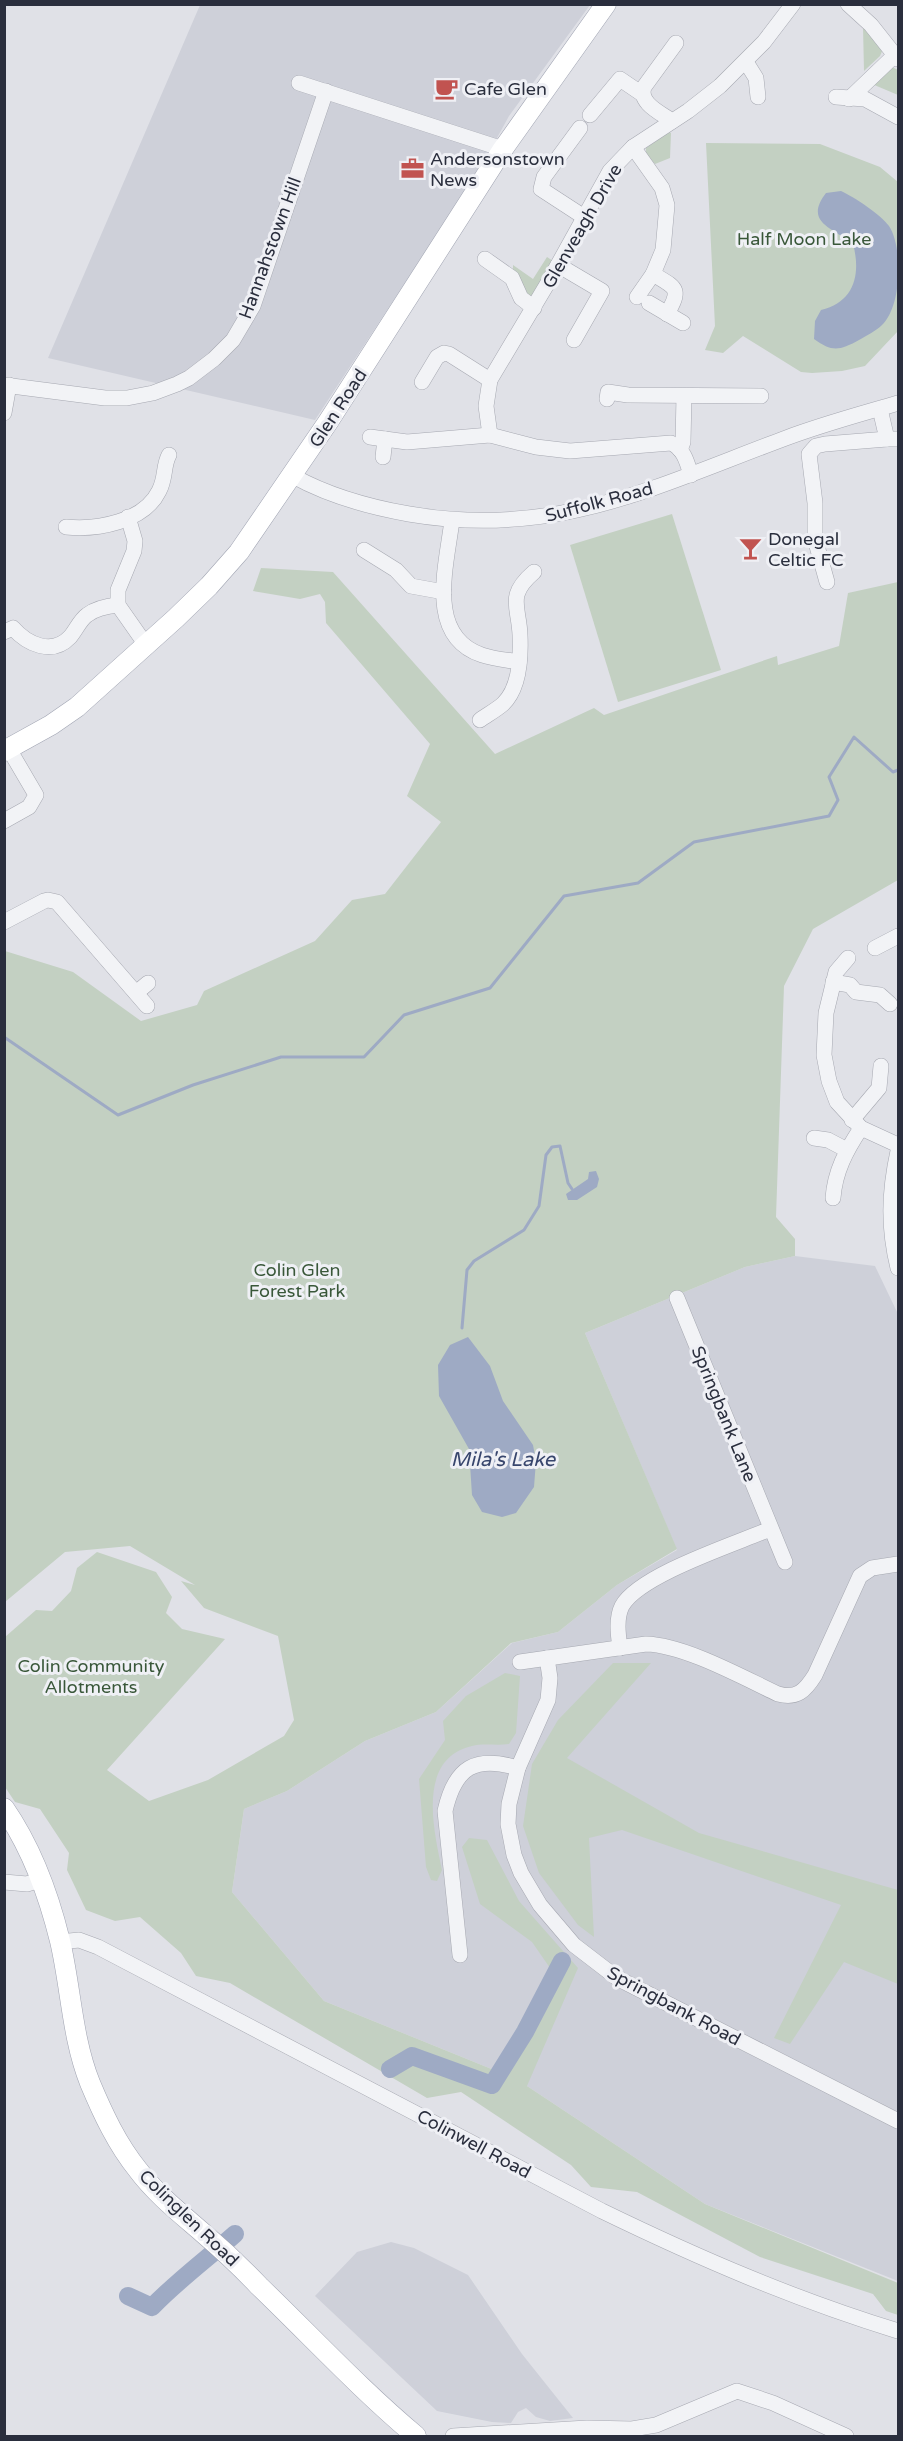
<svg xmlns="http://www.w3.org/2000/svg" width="903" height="2441" viewBox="0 0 903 2441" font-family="'Varela Round',sans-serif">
  <rect width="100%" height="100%" fill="#e0e1e7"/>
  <g fill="#ced0d9">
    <path d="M200 5H590L509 116 481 167 315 420 48 358Z"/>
    <path d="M795 1256 875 1266 898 1314V2281L705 2204 527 2086 494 2070 324 2001 232 1892 244 1809 287 1791 365 1741 436 1712 512 1643 558 1632 617 1585 677 1550 585 1333 745 1267Z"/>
    <path d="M391 2242 414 2248 468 2275 522 2354 573 2418 550 2421 536 2417 526 2408 518 2412 511 2423 492 2422 437 2411 315 2296 357 2252Z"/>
  </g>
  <g fill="#c3d0c2">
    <path d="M863 27 883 49 880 56 864 71Z"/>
    <path d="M892 67 898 70V95L872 84Z"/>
    <path d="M669 132 671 133 670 158 655 164 646 154V148Z"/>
    <path d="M706 143 820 144 880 167 898 182V331L865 366 842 371 812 373 801 372 743 336 723 353 705 350 715 326Z"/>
    <path d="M547 257 553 261 532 298 529 299 513 272V265L533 279Z"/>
    <path d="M672 514 721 670 618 702 570 545Z"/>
    <path d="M261 568 333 572 495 754 594 708 604 715 777 656 778 665 839 646 848 593 898 582V880L813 929 784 986 776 1217 795 1239V1256L745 1267 585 1333 677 1549 617 1585 558 1632 511 1643 436 1712 365 1741 287 1791 244 1809 232 1892 324 2001 494 2070 550 1968 532 1942 480 1904 462 1847 469 1838 487 1840 519 1901 578 1968 527 2086 705 2204 898 2283V2315L886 2311 873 2294 760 2257 637 2192 591 2187 571 2165 461 2092 427 2098 230 1983 196 1976 181 1953 140 1917 115 1921 86 1910 67 1870 69 1853 40 1809 15 1802 5 1787V1637L36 1610 52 1611 71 1591 77 1568 97 1552 156 1572 172 1597 166 1613 182 1629 225 1639 107 1770 149 1801 208 1780 284 1736 294 1720 278 1636 204 1608 181 1581 195 1585 130 1546 65 1552 5 1602V951L73 972 141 1021 197 1005 204 991 315 941 352 900 385 894 441 822 407 796 430 744 326 623 325 602 320 594 300 599 253 591Z"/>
    <path d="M613 1663H651L567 1758 699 1833 898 1890V1984L844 1962 790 2044 774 2038 841 1905 622 1830 589 1838 594 1937 578 1925 539 1873 523 1826 532 1764 558 1720Z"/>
    <path d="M505 1673 520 1676 516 1733 509 1744C497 1746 483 1743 472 1746 416 1759 434 1831 442 1870L437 1881 431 1880 426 1867 419 1779 445 1740 443 1721 466 1696Z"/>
  </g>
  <g fill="#9eaac4">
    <path d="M841 191C854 197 880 214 889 226 903 247 902 306 882 325 876 331 866 336 859 340 839 351 832 352 814 339L815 321 821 310C855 302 861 273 853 244 834 228 803 223 826 193Z"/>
    <path d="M596 1171 599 1179 597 1187 577 1200H568L566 1194 588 1179 589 1172Z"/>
    <path d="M468 1337 490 1366 503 1401 533 1445 536 1461 534 1487 516 1513 502 1517 482 1512 472 1495 469 1449 439 1396 438 1365 450 1345Z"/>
  </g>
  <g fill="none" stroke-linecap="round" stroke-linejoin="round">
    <g stroke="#9eaac4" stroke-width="3">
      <path d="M4 1037 118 1115 193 1085 281 1057H364L404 1015 490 988 564 896 638 883 694 842 829 816 838 800 829 777 854 737 893 772 898 770"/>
      <path d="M462 1328 467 1270 474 1261 524 1230 539 1206 546 1155 552 1147 560 1146 568 1183 572 1189"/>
    </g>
    <g stroke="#9eaac4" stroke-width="18">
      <path d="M390 2069 412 2056 492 2085 525 2032 562 1961"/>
      <path d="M128 2296 152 2307C178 2280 208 2258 235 2234"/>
    </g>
    <defs>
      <g id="minor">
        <path d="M848 4 871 25 898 59"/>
        <path d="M746 62 756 78 758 97"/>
        <path d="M299 83 503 149"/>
        <path d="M836 97 865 99 898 117"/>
        <path d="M849 99 895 55"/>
        <path d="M590 115 620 79 642 94"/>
        <path d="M672 121C661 113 638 103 644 87L676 43"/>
        <path d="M580 128 544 177 541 189 584 217"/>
        <path d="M633 147 662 188 667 205 663 250 653 274 637 297"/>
        <path d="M485 259 512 278 521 298 534 308"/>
        <path d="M558 265 602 291 574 340"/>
        <path d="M653 274C676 288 682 288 667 314"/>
        <path d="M649 303 683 323"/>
        <path d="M422 382 437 357 444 353 449 354 490 380"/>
        <path d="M4 385 105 398H127L153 393 177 384 189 378 214 359 233 340 253 306 326 91"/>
        <path d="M607 399 608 392 628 395 761 396"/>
        <path d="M880 409 887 439H898"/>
        <path d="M4 413 9 385"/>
        <path d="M490 435 486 406 490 380 549 281 610 171 633 147 688 111 720 86 764 42 793 4"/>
        <path d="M370 437 407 442 490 435 536 447 570 451 671 443C684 449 687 462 691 475"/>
        <path d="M680 450 683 442 684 396"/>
        <path d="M383 457 385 439"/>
        <path d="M293 476C329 496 369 507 409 514 555 539 654 487 786 438 823 424 861 414 898 403"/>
        <path d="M128 517 135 541 134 551 118 590V605L146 645"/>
        <path d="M452 520C447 564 425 636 482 655 494 659 507 660 519 662"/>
        <path d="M66 527C97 530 144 522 159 491 166 478 163 466 169 455"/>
        <path d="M364 550 396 570 411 586 444 592"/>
        <path d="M827 582 815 539V503L809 454 816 446 825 444 887 439"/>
        <path d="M4 632 13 628C27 644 52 656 70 637 76 630 80 620 87 615 96 608 107 606 118 605"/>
        <path d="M480 720C487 715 496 710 503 704 520 688 521 657 520 635 519 606 506 596 534 572"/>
        <path d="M4 821 29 807 36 795 9 749"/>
        <path d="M4 922 44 901 48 900 57 902 147 1006"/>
        <path d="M875 948 898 936"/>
        <path d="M848 958 836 972 826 1013 824 1055 829 1081 837 1102 861 1128 898 1145"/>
        <path d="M833 982 850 985 856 992 880 995 890 1004"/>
        <path d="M136 993 148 983"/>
        <path d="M852 1120 879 1088 881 1066"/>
        <path d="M814 1138 828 1140 847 1150"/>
        <path d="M898 1151C889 1192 888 1228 898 1268"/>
        <path d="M833 1198C835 1171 846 1151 861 1128"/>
        <path d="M677 1298 785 1562"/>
        <path d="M620 1648C618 1634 616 1618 622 1606 639 1575 735 1544 770 1529"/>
        <path d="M547 1658 550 1678 548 1700 518 1768 509 1804 508 1824 514 1855 521 1873 540 1905 574 1945 617 1978 898 2121"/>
        <path d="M520 1662 646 1644C684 1645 742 1677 778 1694 797 1699 805 1691 815 1675L860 1576 872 1568 898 1564"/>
        <path d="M4 1882 27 1884 40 1880"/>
        <path d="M60 1942 79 1940 98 1947 602 2211C701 2259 794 2299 898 2331"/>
        <path d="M460 1955 445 1811C455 1767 475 1755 518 1768"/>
        <path d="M453 2436 587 2428 632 2429 656 2425 737 2391 773 2403 846 2436"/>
      </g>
      <g id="major">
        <path d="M4 751 51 725 77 707 176 618 209 586 239 552 328 422 503 149 606 4"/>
        <path d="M4 1808C31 1847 49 1896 60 1941 71 1988 72 2038 90 2083 103 2114 117 2144 138 2170 156 2194 180 2213 203 2233 223 2250 241 2267 259 2286 311 2336 361 2390 416 2436"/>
      </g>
    </defs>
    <use href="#minor" stroke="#a6a8b1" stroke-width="16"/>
    <use href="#major" stroke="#a0a4b2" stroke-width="21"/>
    <use href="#minor" stroke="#f2f3f6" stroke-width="15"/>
    <use href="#major" stroke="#fff" stroke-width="20"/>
  </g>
  <defs>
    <symbol id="cafe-bare" viewBox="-9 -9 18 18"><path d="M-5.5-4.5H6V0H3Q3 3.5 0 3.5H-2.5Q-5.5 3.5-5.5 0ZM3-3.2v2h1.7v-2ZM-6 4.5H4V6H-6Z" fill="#c15350" stroke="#eff0f5" stroke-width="2.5" paint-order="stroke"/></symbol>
    <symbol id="office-bare" viewBox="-9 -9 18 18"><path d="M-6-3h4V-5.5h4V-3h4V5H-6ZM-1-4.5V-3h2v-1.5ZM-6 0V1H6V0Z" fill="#c15350" stroke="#eff0f5" stroke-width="2.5" paint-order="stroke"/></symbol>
    <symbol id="bar-bare" viewBox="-9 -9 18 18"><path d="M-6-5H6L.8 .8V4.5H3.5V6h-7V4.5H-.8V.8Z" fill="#c15350" stroke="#eff0f5" stroke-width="2.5" paint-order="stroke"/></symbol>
  </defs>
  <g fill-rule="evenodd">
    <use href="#cafe-bare" x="430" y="72" width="33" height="33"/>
    <use href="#office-bare" x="396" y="152" width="33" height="33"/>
    <use href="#bar-bare" x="734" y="532" width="33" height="33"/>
  </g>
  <g text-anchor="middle" stroke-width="6" stroke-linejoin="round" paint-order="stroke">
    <g font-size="18" fill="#2a2e3d" stroke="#eff0f5" text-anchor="start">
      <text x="464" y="95">Cafe Glen</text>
      <text x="430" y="165">Andersonstown<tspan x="430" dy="21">News</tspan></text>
      <text x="768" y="545">Donegal<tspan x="768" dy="21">Celtic FC</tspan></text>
    </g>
    <g font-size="18" fill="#2a2e3d" stroke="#eff0f5">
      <text transform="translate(582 226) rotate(-60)" y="6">Glenveagh Drive</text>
      <text transform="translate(270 248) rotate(-70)" y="6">Hannahstown Hill</text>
      <text transform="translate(338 408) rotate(-57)" y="6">Glen Road</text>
      <text transform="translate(599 502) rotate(-15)" y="6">Suffolk Road</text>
      <text transform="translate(724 1414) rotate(68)" y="6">Springbank Lane</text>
      <text transform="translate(674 2006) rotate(28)" y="6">Springbank Road</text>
      <text transform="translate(474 2144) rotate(28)" y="6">Colinwell Road</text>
      <text transform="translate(189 2218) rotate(44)" y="6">Colinglen Road</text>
    </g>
    <g font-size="18" fill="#395739" stroke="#eff0f5">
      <text x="804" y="245">Half Moon Lake</text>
      <text x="297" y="1276">Colin Glen<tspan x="297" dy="21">Forest Park</tspan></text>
      <text x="91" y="1672">Colin Community<tspan x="91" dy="21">Allotments</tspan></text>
    </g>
    <g font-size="20" font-style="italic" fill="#38466d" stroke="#eff0f5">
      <text x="503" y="1466">Mila's Lake</text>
    </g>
  </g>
  <rect width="903" height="2441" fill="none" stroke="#2a2e3d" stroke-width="12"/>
</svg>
